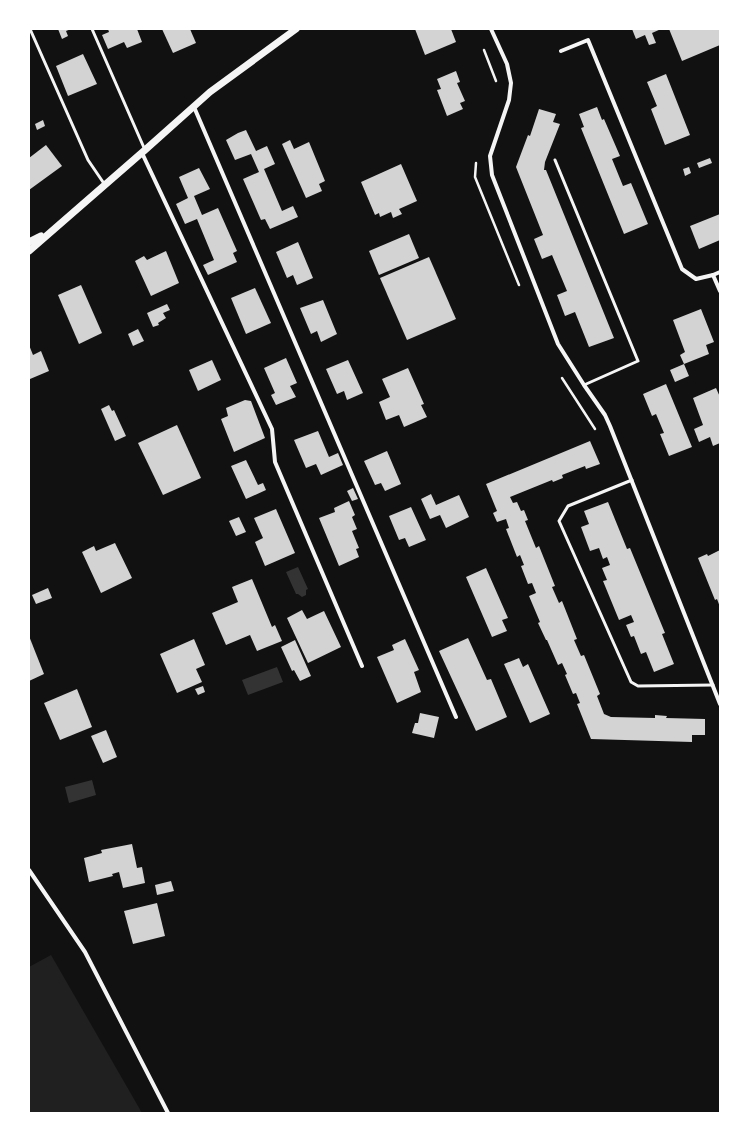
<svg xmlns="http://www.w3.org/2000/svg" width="749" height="1142" viewBox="0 0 749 1142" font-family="'Alegreya Sans',sans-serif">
  <rect width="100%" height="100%" fill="#111"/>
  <path fill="#202020" d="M51 955 142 1113H29V967Z"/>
  <g fill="#333">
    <path d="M298 567 308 589 306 590V595L302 597 298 594H296L286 572Z"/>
    <path d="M277 667 283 682 248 695 242 680Z"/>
    <path d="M92 780 96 795 69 803 65 787Z"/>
  </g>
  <g fill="#d3d3d3">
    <path d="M58 29H71L66 31 68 36 62 39Z"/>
    <path d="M108 29H137L142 42 127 48 124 42 108 49 102 35 109 32Z"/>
    <path d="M162 29H190L196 43 173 53Z"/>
    <path d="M415 29H451L456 42 425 55Z"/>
    <path d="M632 29H661L652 33 656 43 649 45 645 35 636 39Z"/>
    <path d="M669 29H720V45L682 61Z"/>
    <path d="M83 54 97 84 68 96 56 66Z"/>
    <path d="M456 71 460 82 457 83 465 101 460 103 463 109 447 116 437 90 441 89 437 79Z"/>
    <path d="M666 74 690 135 665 145 651 109 657 106 647 82Z"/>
    <path d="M597 107 602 120 604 119 620 156 612 159 623 186 631 183 648 224 624 234 581 128 584 127 579 114Z"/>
    <path d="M539 109 556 114 553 122 560 124 545 162 544 170H546L614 338 589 347 575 312 565 316 557 295 567 291 552 255 542 259 534 239 543 235 516 167 528 135 530 136Z"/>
    <path d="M43 120 45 126 37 130 35 124Z"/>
    <path d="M246 130 256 151 267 146 275 164 264 169 282 211 293 206 298 217 270 229 265 219 261 220 243 179 259 172 251 154 235 160 226 140 238 133Z"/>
    <path d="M290 140 294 149 309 142 325 181 319 184 322 191 306 198 282 144Z"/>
    <path d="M46 145 62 166 29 190V158Z"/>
    <path d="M710 158 712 163 699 168 697 163Z"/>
    <path d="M401 164 417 201 399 209 402 214 393 218 391 212 380 217 379 213 375 215 361 182Z"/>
    <path d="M689 167 691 173 685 176 683 169Z"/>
    <path d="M199 168 210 189 194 196 202 215 218 208 237 251 233 253 237 262 208 275 203 265 214 260 197 219 185 224 176 204 188 198 179 177Z"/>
    <path d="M720 214V240L699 249 690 226Z"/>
    <path d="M409 234 419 258 379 275 369 251Z"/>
    <path d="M298 242 313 278 297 285 293 275 287 278 276 252Z"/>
    <path d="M166 251 179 283 151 296 135 261 144 256 147 260Z"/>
    <path d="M429 257 456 319 407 340 380 278Z"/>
    <path d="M81 285 102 333 79 344 58 295Z"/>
    <path d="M255 288 271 323 246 334 231 298Z"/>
    <path d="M323 300 337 334 321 342 317 331 311 334 300 308Z"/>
    <path d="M167 304 170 310 163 313 166 318 158 323 159 325 153 327 147 313Z"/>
    <path d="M701 309 714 342 706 345 709 354 684 364 689 376 675 382 670 370 684 364 680 355 685 352 673 320Z"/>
    <path d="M138 329 144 341 133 346 128 334Z"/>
    <path d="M29 345 33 355 41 351 49 371 30 379Z"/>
    <path d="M286 358 297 383 290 386 296 397 276 405 271 395 275 393 264 368Z"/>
    <path d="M212 360 221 380 198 391 189 370Z"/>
    <path d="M348 360 363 393 347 400 344 391 337 394 326 369Z"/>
    <path d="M408 368 424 404 421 405 427 417 404 427 399 415 386 420 379 402 390 397 382 379Z"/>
    <path d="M666 384 692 447 669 456 660 434 664 433 656 414 652 416 643 394Z"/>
    <path d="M716 388 720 397V443L713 446 710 437 699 442 694 429 703 425 693 398Z"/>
    <path d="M245 400 251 401 265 438 234 452 221 419 228 416 226 408Z"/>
    <path d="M109 405 112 411 114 410 126 436 115 441 101 409Z"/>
    <path d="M177 425 201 478 163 495 138 443Z"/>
    <path d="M318 431 329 457 338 453 343 465 321 475 316 464 306 468 294 440Z"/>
    <path d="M590 441 600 464 586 469 585 466 562 475 563 478 553 482 552 480 510 497 513 503 517 502 521 511 524 510 528 520 525 521 536 548 539 546 555 586 552 587 559 603 562 601 577 639 574 640 581 656 584 655 600 694 597 696 604 714 611 717 655 718V715L667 716 666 718 705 719V735H692V742L591 739 577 704 580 703 576 693 573 694 565 675 567 674 562 663 558 665 547 640H546L538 623 540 622 529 596 536 593 532 583 528 584 521 566 524 565 520 555 517 557 506 529 509 528 506 519 497 522 493 513 497 511 486 484Z"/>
    <path d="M387 451 401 484 385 491 381 483 375 485 364 461Z"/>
    <path d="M246 460 258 485 263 483 266 490 246 499 231 466Z"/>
    <path d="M353 488 358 499 352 501 347 491Z"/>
    <path d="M431 494 436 505 459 495 469 517 446 528 440 515 430 519 421 499Z"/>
    <path d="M349 501 355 515 352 517 357 529 352 531 359 548 356 549 359 557 339 566 319 518 335 512 334 508Z"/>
    <path d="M608 502 627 549 630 548 665 633 662 634 674 664 654 672 646 652 641 654 634 636 631 637 626 625 634 622 631 615 619 620 603 581 607 580 602 568 610 565 607 557 603 559 599 548 590 551 581 527 589 524 584 511Z"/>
    <path d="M411 507 426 540 409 547 405 538 399 540 389 516Z"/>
    <path d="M276 509 295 553 265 566 255 542 263 538 254 518Z"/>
    <path d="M239 517 246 532 236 536 229 521Z"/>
    <path d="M115 543 132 578 101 593 82 552 94 546 96 551Z"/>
    <path d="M720 550V607L717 599 715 600 698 558 707 554 708 556Z"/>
    <path d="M486 568 508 618 502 620 507 631 492 637 466 577Z"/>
    <path d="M252 579 272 627 275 625 282 641 257 651 250 635 226 645 212 613 238 602 232 587Z"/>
    <path d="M48 588 52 598 36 604 32 595Z"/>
    <path d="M302 610 307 619 324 611 341 647 308 663 287 618Z"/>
    <path d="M29 636 44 674 29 681Z"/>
    <path d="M468 638 487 680 491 679 507 717 476 731 439 651Z"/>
    <path d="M194 639 205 665 196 669 202 682 177 693 160 654Z"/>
    <path d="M405 639 419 670 414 672 421 692 397 703 377 657 394 650 392 645Z"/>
    <path d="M295 640 311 676 300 681 294 670 292 671 281 647Z"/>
    <path d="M519 658 523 667 528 664 550 714 530 723 504 664Z"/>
    <path d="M203 686 205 692 198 695 195 689Z"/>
    <path d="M77 689 92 727 60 740 44 703Z"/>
    <path d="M420 713 439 717 434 738 412 733 415 723H418Z"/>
    <path d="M106 730 117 757 103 763 91 736Z"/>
    <path d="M132 844 137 868 142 867 145 883 123 888 119 872 112 874 113 876 89 882 84 858 102 853 101 850Z"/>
    <path d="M171 881 174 891 157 895 155 885Z"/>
    <path d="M157 903 165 936 133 944 124 911Z"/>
  </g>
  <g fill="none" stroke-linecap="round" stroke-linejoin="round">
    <g stroke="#f5f5f5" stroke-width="2.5">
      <path d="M484 50 496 81"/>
      <path d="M476 163 475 177 519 285"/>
      <path d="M562 378 595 429"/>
    </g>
    <g stroke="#f5f5f5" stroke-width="3">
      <path d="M30 29 88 160 105 185"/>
      <path d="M92 29 145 150"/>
      <path d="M555 160 638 361 584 385"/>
      <path d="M632 480 568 506 559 521 631 682 638 686 713 685"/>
    </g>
    <g stroke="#f5f5f5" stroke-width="4">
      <path d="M491 29 507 64 511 83 509 100 490 156 492 175 558 344 584 385 605 415 610 426 720 704"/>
      <path d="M561 51 588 40 682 269 696 279 713 275"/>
      <path d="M194 107 456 717"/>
      <path d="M142 153 272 429 275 462 362 666"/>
      <path d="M720 272 713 275 720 291"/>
      <path d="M29 870 85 952 168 1113"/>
    </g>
    <g stroke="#f5f5f5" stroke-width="7">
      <path d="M29 242 41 236"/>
      <path d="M29 251 145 150 210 92 296 29"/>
    </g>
  </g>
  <rect width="749" height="1142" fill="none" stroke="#ffffff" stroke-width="60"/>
</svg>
